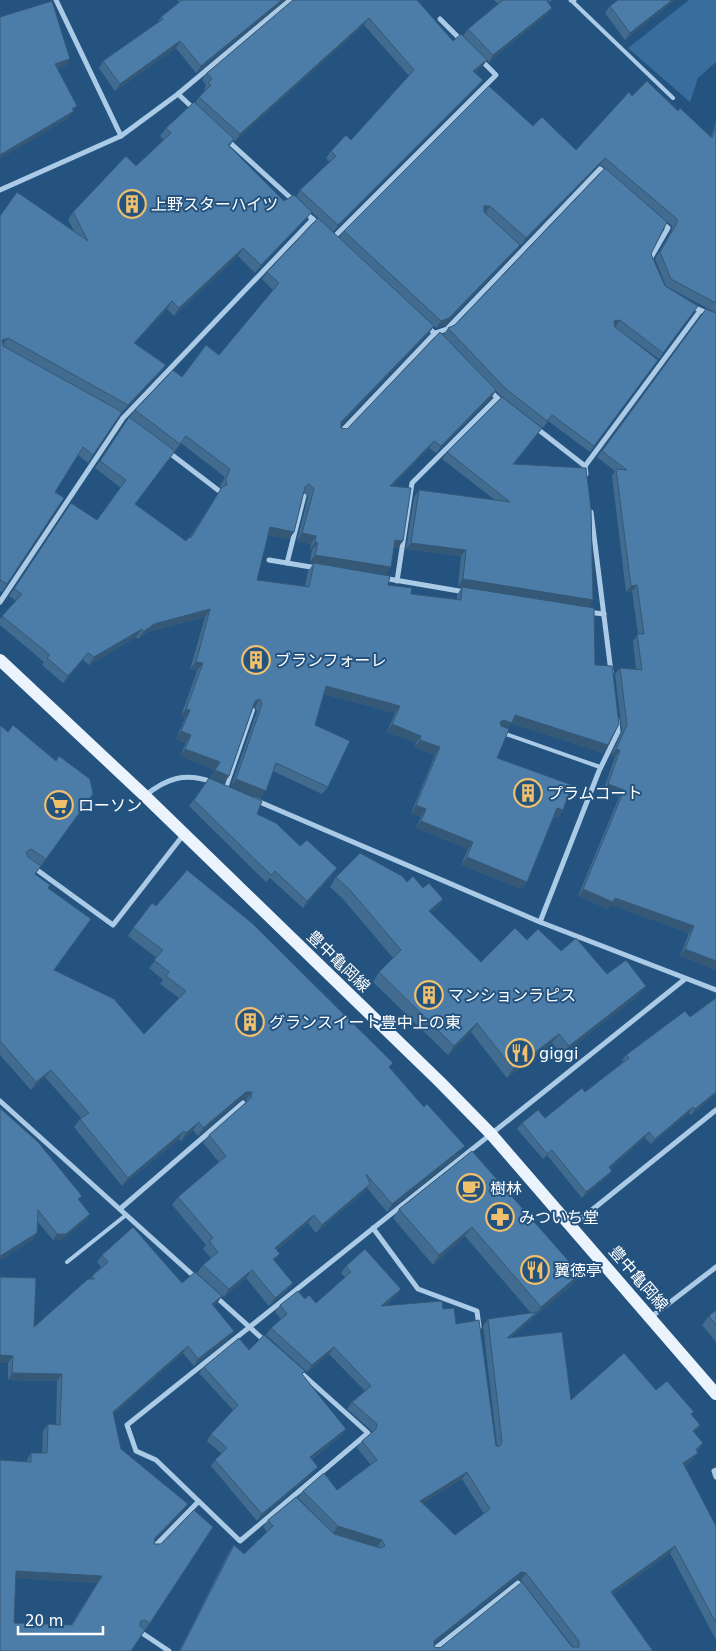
<svg xmlns="http://www.w3.org/2000/svg" width="716" height="1651" viewBox="0 0 716 1651" font-family="'DejaVu Sans','Noto Sans JP',sans-serif">
  <rect width="100%" height="100%" fill="#24537f"/>
  <path fill="#386d9d" d="M689 0H716V62L698 78 690 102 628 48Z"/>
  <g fill="none" stroke-linecap="round" stroke-linejoin="round">
    <g stroke="#aacae6" stroke-width="4">
      <path d="M572 1 673 98"/>
      <path d="M503 733 600 767"/>
      <path d="M226 788 253 710"/>
      <path d="M67 1262 126 1215"/>
    </g>
    <g stroke="#aacae6" stroke-width="5">
      <path d="M56 0 121 136"/>
      <path d="M571 0H574"/>
      <path d="M440 19 463 42"/>
      <path d="M178 94 194 109"/>
      <path d="M226 139 294 201"/>
      <path d="M0 190 121 136 178 94 290 0"/>
      <path d="M305 212 319 225"/>
      <path d="M333 238 496 75 481 60"/>
      <path d="M652 263 650 259 668 228 661 222"/>
      <path d="M691 306 716 317"/>
      <path d="M427 326 441 340"/>
      <path d="M490 391 504 404"/>
      <path d="M535 427 585 466 586 474"/>
      <path d="M340 433 435 333 447 329 600 169 607 175"/>
      <path d="M167 451 218 490"/>
      <path d="M585 466 700 311"/>
      <path d="M591 512 611 672"/>
      <path d="M269 560 317 568"/>
      <path d="M287 563 304 496"/>
      <path d="M383 578 465 592"/>
      <path d="M397 581 412 483 497 398"/>
      <path d="M0 602 123 418 313 219"/>
      <path d="M587 612 604 614"/>
      <path d="M145 796C166 778 186 772 212 782"/>
      <path d="M255 800 540 922 716 990"/>
      <path d="M33 867 113 925 184 834"/>
      <path d="M540 922 599 771 618 732 617 720"/>
      <path d="M0 1101 196 1278"/>
      <path d="M120 1209 243 1103"/>
      <path d="M572 1226 716 1110"/>
      <path d="M373 1228 418 1289 477 1311 479 1327"/>
      <path d="M215 1296 266 1342"/>
      <path d="M651 1317 716 1267"/>
      <path d="M299 1371 368 1433 240 1541 156 1460 136 1451 127 1425 685 979"/>
      <path d="M716 1470 714 1471 716 1477"/>
      <path d="M153 1548 198 1502"/>
      <path d="M139 1631 169 1651"/>
      <path d="M432 1651 518 1583 524 1589"/>
    </g>
    <path stroke="#ebf3fd" stroke-width="12" d="M0 660 145 796 440 1082 491 1134 716 1394"/>
  </g>
  <g fill="#416c90" fill-rule="evenodd">
    <path d="M177 0H286L196 73 176 48 115 91 99 68 103 61 157 23 161 17 179 2Z"/>
    <path d="M417 0 453 41 487 60 482 67 475 73 483 80 478 87 333 232 339 238 344 231 533 126 576 150 632 96 678 111 711 137 716 123V313L666 286 655 259 672 230V226L614 176 665 286 698 306 659 359 615 327 658 360 590 452 548 421 543 428 500 395 496 391 491 398 436 453 429 448 392 486 398 548H394L391 567 386 574 310 562 312 550H310L311 544 297 541 308 497 304 492 294 532 289 539 268 535 257 580 305 586 308 571 314 563 388 585 411 594 457 599V595L462 587 595 665 608 745 603 753 511 723 507 729 497 758 563 810 558 818 554 817 527 882 521 889 461 865 468 849 416 828 421 817 411 813 435 755 414 747 416 743 387 732 395 713 324 694 315 725 328 787 322 794 273 771 260 799 231 786 257 711 255 707 253 708 229 776 224 783 210 777 215 770 180 756 186 743 176 739 185 718 181 716 197 671 190 669 205 617 148 632 138 639 136 637 89 665 83 660 63 683 42 665 44 662 0 625V619L16 601 9 596 71 503 97 520 121 488 95 468 129 417 135 410 182 377 219 355 273 290 262 279 267 272 318 218 312 212 306 219 255 273 238 256 174 316 167 309 135 343 166 365 160 373 122 412 88 463 78 455 55 492 64 498 2 592 0 591V216L74 231 68 220 73 212 136 166 164 140 160 136 166 128 195 103 199 97 205 91 204 89 206 85 202 80 207 73ZM364 25 409 76 351 140 331 151 326 158 330 162 300 190 296 197 284 201 229 147 234 140 235 141ZM600 165 605 168 455 325 448 328 443 335 347 429 341 428V425L429 333 434 326 436 328 445 325 515 252 520 245 484 213 521 245ZM181 443 225 477 220 486 221 489 190 537 186 541 135 504Z"/>
    <path d="M494 0H552L548 3 552 8 547 14 489 62 463 36 468 29 498 4Z"/>
    <path d="M675 0 625 40 605 13 610 6Z"/>
    <path d="M706 309 716 970 680 956 689 933 611 905 608 909 578 896 619 797 603 791 615 757 611 755 622 731 615 674 620 668 636 669 633 641 638 634 632 591 626 592 612 476 615 471 597 457Z"/>
    <path d="M542 428 514 464 593 600 589 607 458 586 461 556 406 549 414 497 419 490 495 500 442 459 447 452Z"/>
    <path d="M0 725 8 732 93 794 35 874 48 888 54 970 144 1034 179 998 160 984 163 980 149 968 157 958 128 936 133 928 389 1067 460 1154 387 1212 367 1188 364 1192 316 1233 308 1223 277 1250 274 1262 293 1283 287 1291 269 1306 246 1278 224 1297 197 1273 203 1265 211 1258 203 1249 206 1245 172 1205 178 1197 219 1162 203 1143 209 1135 246 1103V1100H240L198 1136 193 1130 181 1141 179 1139 122 1186 74 1127 81 1118 45 1077 31 1090 0 1055Z"/>
    <path d="M209 778 300 846 333 874 303 908 270 878 266 882 189 806Z"/>
    <path d="M336 877 407 882 423 888 443 899 437 908 431 913 481 962 527 940 561 951 607 974 639 995 562 1055 552 1043 507 1078 471 1032 448 1055 373 982 379 972 393 958 343 899 330 887Z"/>
    <path d="M716 998V1094L691 1115 689 1113 651 1144 645 1138 610 1168 608 1176 582 1198 547 1155 543 1159 517 1129 522 1123 545 1118 585 1092 623 1062 622 1060 626 1055 690 1017Z"/>
    <path d="M0 1108 90 1214 85 1221 61 1240H53L38 1222 37 1233 32 1240 0 1260Z"/>
    <path d="M472 1151 580 1274 573 1284 534 1317V1316L532 1319 511 1337 571 1400 656 1390 692 1415 700 1425 694 1433 703 1443 697 1451 693 1460 685 1466 716 1526V1637L715 1638 670 1553 612 1595 653 1651H179L229 1552 234 1545 244 1554 267 1532 263 1527 268 1520 334 1534 378 1548 377 1547 333 1533 298 1498 303 1491 337 1490 371 1465 357 1448 362 1441 372 1433V1431L347 1409 352 1402 365 1391 329 1354 307 1372 266 1335 271 1328 281 1319 275 1312 280 1305 305 1299 316 1303 345 1277 341 1273 346 1266 401 1289 396 1296 385 1306 443 1309 456 1324 496 1446H497L483 1326 488 1319 531 1313 465 1236 433 1265 393 1218 399 1209ZM462 1479 484 1514 455 1535 423 1503ZM516 1579 521 1580 573 1647H434V1644Z"/>
    <path d="M102 1255 222 1296 217 1303 213 1306 234 1331 229 1338 194 1366 183 1353 113 1414 121 1449 188 1504 183 1511 155 1540 150 1623 145 1630 0 1651 27 1460 31 1453H42L43 1431 48 1424 56 1425 57 1381 8 1380V1363H0V1277L34 1327 90 1279 92 1276 101 1267 97 1262ZM16 1578 97 1583 71 1625 14 1623Z"/>
    <path d="M716 1310V1342L702 1325 709 1316Z"/>
    <path d="M249 1350 302 1375 346 1429 342 1435 312 1459 313 1473 257 1521 211 1466 215 1460 222 1454 207 1441 211 1434 233 1410 199 1373 204 1367Z"/>
  </g>
  <g fill="#355876">
    <path d="M282 0H286L196 73 201 66Z"/>
    <path d="M672 0H675L625 40 630 33Z"/>
    <path d="M552 8 547 14 489 62 493 55Z"/>
    <path d="M369 18 364 25 235 141 240 134Z"/>
    <path d="M180 41 176 48 115 91 120 84Z"/>
    <path d="M70 59 66 66 50 71 55 64Z"/>
    <path d="M487 60 482 67 468 78 473 71Z"/>
    <path d="M483 80 478 87 333 232 338 225Z"/>
    <path d="M77 106 69 118 0 159V155Z"/>
    <path d="M605 158 600 165 521 245 526 238Z"/>
    <path d="M484 206H490L485 213H479Z"/>
    <path d="M312 212 306 219 255 273 261 265Z"/>
    <path d="M520 245 515 252 445 325 436 328 441 321Z"/>
    <path d="M243 248 238 256 174 316 179 308Z"/>
    <path d="M172 301 167 309 128 350 134 343Z"/>
    <path d="M620 320 616 327 609 328 614 321Z"/>
    <path d="M434 326 429 333 336 430 341 422Z"/>
    <path d="M8 338 2 346V340Z"/>
    <path d="M166 365 160 373 122 413 128 405Z"/>
    <path d="M496 390 491 398 436 453 441 446Z"/>
    <path d="M434 441 429 448 385 493 390 486Z"/>
    <path d="M270 527 294 532 289 539 264 534Z"/>
    <path d="M302 533 316 536 311 544 297 541Z"/>
    <path d="M395 540 403 541 398 548 390 547Z"/>
    <path d="M315 542 318 543 312 550H310Z"/>
    <path d="M411 543 466 550 461 556 406 549Z"/>
    <path d="M315 555 391 567 386 574 310 562Z"/>
    <path d="M463 579 593 600 589 607 458 586Z"/>
    <path d="M637 585 632 591 626 592 631 586Z"/>
    <path d="M210 609 205 617 148 632 138 639 143 632 154 624Z"/>
    <path d="M142 629 136 637 89 665 94 657Z"/>
    <path d="M88 653 83 660 63 683 68 676Z"/>
    <path d="M196 662 203 663 197 671 190 669Z"/>
    <path d="M326 686 400 706 395 713 321 693Z"/>
    <path d="M260 699 255 707 249 709 255 701Z"/>
    <path d="M186 709 190 710 185 718 181 716Z"/>
    <path d="M515 715 608 745 603 753 511 723 507 730 498 727 500 722Z"/>
    <path d="M392 724 421 736 416 743 387 732Z"/>
    <path d="M181 731 191 735 186 743 176 739Z"/>
    <path d="M420 740 440 747 435 755 414 747Z"/>
    <path d="M185 749 220 762 229 776 224 783 210 777 215 770 180 756Z"/>
    <path d="M616 749 620 750 615 757 611 755Z"/>
    <path d="M236 779 266 791 260 799 231 786Z"/>
    <path d="M608 784 624 790 619 797 603 791Z"/>
    <path d="M416 805 426 809 421 817 411 813Z"/>
    <path d="M557 808 563 810 558 818 552 816Z"/>
    <path d="M421 821 473 842 468 849 416 828Z"/>
    <path d="M467 857 527 882 521 889 461 865Z"/>
    <path d="M337 868 333 874 303 908 307 901Z"/>
    <path d="M583 889 615 898 694 926 689 933 611 905 608 909 578 896Z"/>
    <path d="M443 899 437 908 422 921 429 911Z"/>
    <path d="M685 949 716 961V970L680 956Z"/>
    <path d="M646 986 639 995 562 1055 569 1046Z"/>
    <path d="M477 1023 471 1032 448 1055 454 1046Z"/>
    <path d="M559 1034 552 1043 507 1078 513 1069Z"/>
    <path d="M51 1070 45 1077 31 1090 36 1082Z"/>
    <path d="M246 1092H252L246 1100H240L198 1136 203 1128Z"/>
    <path d="M716 1092V1094L691 1115 695 1109Z"/>
    <path d="M693 1107 689 1113 651 1144 655 1139Z"/>
    <path d="M199 1122 193 1130 181 1141 186 1133Z"/>
    <path d="M184 1131 179 1139 122 1186 128 1178Z"/>
    <path d="M649 1132 645 1138 605 1173 609 1167Z"/>
    <path d="M465 1146 460 1154 387 1212 392 1204Z"/>
    <path d="M612 1171 608 1176 582 1198 586 1192Z"/>
    <path d="M370 1184 364 1192 316 1233 322 1225Z"/>
    <path d="M90 1214 85 1221 61 1240H53L57 1234Z"/>
    <path d="M314 1215 308 1223 270 1256 275 1248Z"/>
    <path d="M472 1227 465 1236 433 1265 439 1255Z"/>
    <path d="M37 1233 32 1240 0 1260V1256Z"/>
    <path d="M280 1254 274 1262 273 1259Z"/>
    <path d="M252 1270 246 1278 224 1297 229 1289Z"/>
    <path d="M580 1274 573 1284 534 1317 541 1307Z"/>
    <path d="M293 1283 287 1291 269 1306 275 1298Z"/>
    <path d="M401 1289 396 1296 376 1313 381 1306Z"/>
    <path d="M222 1296 217 1303 207 1311 212 1304Z"/>
    <path d="M537 1312 532 1319 502 1344 507 1338Z"/>
    <path d="M234 1331 229 1338 194 1366 198 1359Z"/>
    <path d="M188 1346 183 1353 108 1419 113 1412Z"/>
    <path d="M334 1347 329 1354 307 1372 312 1365Z"/>
    <path d="M0 1355 13 1356 8 1363H0Z"/>
    <path d="M12 1373 62 1374 57 1381 8 1380Z"/>
    <path d="M700 1425 696 1432 688 1438 693 1431Z"/>
    <path d="M346 1429 342 1435 306 1463 310 1457Z"/>
    <path d="M698 1453 693 1460 678 1470 683 1463Z"/>
    <path d="M318 1467 313 1473 257 1521 262 1514Z"/>
    <path d="M467 1472 462 1479 416 1508 420 1501Z"/>
    <path d="M188 1504 183 1511 150 1545 155 1538Z"/>
    <path d="M338 1526 382 1540 377 1547 333 1533Z"/>
    <path d="M675 1546 670 1553 606 1599 611 1592Z"/>
    <path d="M16 1571 102 1576 97 1583 11 1578Z"/>
    <path d="M521 1572 526 1573 521 1580 516 1579 429 1648 434 1641Z"/>
  </g>
  <g fill="#4c7da8" stroke="#355876" fill-rule="evenodd">
    <path d="M182 0H282L201 66 180 41 120 84 103 61 163 19 161 17Z"/>
    <path d="M293 0H417L453 41 461 34 487 60 473 71 483 80 338 225 300 190 336 156 331 151 346 135 351 140 414 70 369 18 240 134 199 97 211 85 208 82 212 79 207 73Z"/>
    <path d="M503 0H549L547 1 552 8 493 55 468 29Z"/>
    <path d="M618 0H672L630 33 610 6Z"/>
    <path d="M52 1 70 59 55 64 77 106 72 109 74 111 0 155V17Z"/>
    <path d="M647 81 678 111 680 108 712 138 716 128V303L671 279 660 252 677 223V219L605 158 526 238 490 206H484V212L520 245 449 318 441 321 344 231 489 86 533 126 542 117 576 150 629 92 632 96Z"/>
    <path d="M194 102 234 139 228 145 284 201 294 195 312 212 261 265 243 248 179 308 172 301 134 343 166 365 128 405 8 338 2 340 3 346 122 412 93 455 83 447 55 492 64 498 7 584 0 580V216L17 192 88 241 73 212 126 156 136 166 171 133 166 128Z"/>
    <path d="M605 168 667 222 651 254 665 286 698 306 663 353 620 320 614 321 615 327 658 360 594 446 552 415 547 421 505 388 448 328 455 325Z"/>
    <path d="M318 218 434 326 341 422V428L347 429 440 332 496 390 441 446 434 441 390 486 411 488 403 541 395 540 391 567 315 555 318 543 315 542 316 536 302 533 314 489 309 484 305 487 294 532 270 527 257 580 309 587 314 563 390 576 388 585 412 588 411 594 461 600 462 587 594 608 595 665 612 666 619 724 608 745 515 715 512 723 503 720 500 722 501 726 509 729 497 758 572 785 563 810 557 808 527 882 467 857 473 842 421 821 426 809 416 805 440 747 420 740 421 736 392 724 400 706 326 686 315 725 350 741 328 787 276 763 266 791 236 779 262 704 260 699 255 701 229 776 215 770 220 762 185 749 191 735 181 731 190 710 186 709 203 663 196 662 210 609 154 624 143 632 142 629 94 657 88 653 68 676 47 658 50 655 2 616 22 594 14 589 71 503 97 520 126 480 100 461 129 417 175 451 135 504 186 541 189 537 191 538 222 487 227 485 226 479 230 469 186 436 180 444 135 410 173 370 182 377 206 345 219 355 279 283 267 272Z"/>
    <path d="M706 309 716 313V961L685 949 694 926 615 898 613 902 583 889 624 790 608 784 620 750 616 749 627 725 620 668 642 670 637 634H644L637 585 631 586 616 469 627 470 602 451Z"/>
    <path d="M502 397 542 428 513 464 586 468 591 509 593 600 463 579 466 550 411 543 419 490 510 502 447 452Z"/>
    <path d="M0 725 8 732 13 725 56 761 59 756 90 779 93 794 46 859 31 849 26 852 28 857 41 866 35 874 50 885 48 888 91 919 54 970 114 999 144 1034 186 991 166 976 169 972 154 960 163 950 133 928 152 903 156 906 187 870 253 924 393 1063 389 1067 424 1107 427 1104 465 1146 392 1204 366 1174 370 1184 322 1225 314 1215 275 1248 280 1254 273 1259 293 1283 275 1298 252 1270 229 1289 203 1265 218 1252 209 1241 213 1238 178 1197 226 1156 209 1135 251 1098 252 1092H246L203 1128 199 1122 186 1133 184 1131 128 1178 80 1119 89 1113 51 1070 36 1082 0 1041Z"/>
    <path d="M209 778 262 801 257 814 276 823 300 846 307 840 337 868 307 901 275 871 271 875 194 800Z"/>
    <path d="M360 853 402 876 407 882 413 876 423 888 429 883 443 899 429 911 481 962 515 928 527 940 538 929 561 951 576 938 607 974 626 960 646 986 569 1046 559 1034 513 1069 477 1023 454 1046 379 972 401 950 350 890 336 877Z"/>
    <path d="M716 998V1092L695 1109 693 1107 655 1139 649 1132 609 1167 612 1171 586 1192 552 1150 547 1154 522 1123 538 1110 545 1118 582 1088 585 1092 629 1058 626 1055 685 1011 690 1017Z"/>
    <path d="M0 1108 38 1142 82 1196 78 1199 90 1214 66 1234H57L38 1210 37 1233 0 1256Z"/>
    <path d="M472 1151 580 1274 541 1307 472 1227 439 1255 399 1209Z"/>
    <path d="M133 1227 182 1283 195 1272 222 1296 212 1304 234 1331 198 1359 188 1346 113 1412 121 1449 188 1504 155 1538 154 1544H161L194 1510 213 1527 150 1623 144 1620 140 1622V1626L145 1630 131 1651H0V1460L31 1462V1453H47L48 1424 60 1425 62 1374 12 1373 13 1356 0 1355V1277L36 1278 34 1327 88 1279H95L92 1276 108 1262 102 1255ZM16 1571 102 1576 72 1625 14 1623Z"/>
    <path d="M365 1249 401 1289 381 1306 442 1301 443 1309 454 1308 456 1324 479 1320 496 1446H500L502 1442 488 1319 537 1312 507 1338 562 1332 571 1400 624 1353 656 1390 667 1381 694 1412 691 1414 700 1425 693 1431 703 1443 696 1449 698 1453 683 1463 716 1526V1623L675 1546 611 1592 653 1651H180L234 1545 244 1554 273 1526 268 1520 296 1497 334 1534 380 1548 385 1546 382 1540 338 1526 303 1491 324 1473 337 1490 377 1460 362 1441 376 1429 377 1424 352 1402 371 1386 334 1347 312 1365 271 1328 287 1314 280 1305 298 1291 305 1299 309 1295 316 1303 351 1272 346 1266ZM467 1472 490 1509 455 1535 420 1501ZM521 1572 526 1573 579 1641V1647H572L522 1582 440 1648 434 1647V1641Z"/>
    <path d="M716 1310V1325L709 1316Z"/>
    <path d="M264 1335 305 1371 302 1374 346 1429 310 1457 318 1467 262 1514 215 1460 227 1448 211 1434 238 1405 204 1367 239 1338 249 1350Z"/>
  </g>
  <defs>
    <symbol id="building-ring" viewBox="-11 -11 22 22"><circle r="9.5" fill="#24537f" stroke="#f1c06d" stroke-width="1.5"/><path d="M-4-6H4V6H1V3H-1V6H-4ZM-2.5-4.3h1.7v1.8h-1.7ZM.8-4.3h1.7v1.8H.8ZM-2.5-1h1.7V.8h-1.7ZM.8-1h1.7V.8H.8Z" fill="#f1c06d"/></symbol>
    <symbol id="supermarket-ring" viewBox="-11 -11 22 22"><circle r="9.5" fill="#24537f" stroke="#f1c06d" stroke-width="1.5"/><path d="M-6-5.5h2.5l.6 2H6L4.5 2H-2.5L-4.4-4H-6ZM-1.5 3.2a1.3 1.3 0 1 0 .1 0ZM3 3.2a1.3 1.3 0 1 0 .1 0Z" fill="#f1c06d"/></symbol>
    <symbol id="restaurant-ring" viewBox="-11 -11 22 22"><circle r="9.5" fill="#24537f" stroke="#f1c06d" stroke-width="1.5"/><path d="M-5-6h1v4h1v-4h1v4h1v-4h1v5L-1.5 .5V6h-2V.5L-5-1ZM5-6V6H3V1.5H1.5Q1.5-4 5-6Z" fill="#f1c06d"/></symbol>
    <symbol id="cafe-ring" viewBox="-11 -11 22 22"><circle r="9.5" fill="#24537f" stroke="#f1c06d" stroke-width="1.5"/><path d="M-5.5-4.5H6V0H3Q3 3.5 0 3.5H-2.5Q-5.5 3.5-5.5 0ZM3-3.2v2h1.7v-2ZM-6 4.5H4V6H-6Z" fill="#f1c06d"/></symbol>
    <symbol id="pharmacy-ring" viewBox="-11 -11 22 22"><circle r="9.5" fill="#24537f" stroke="#f1c06d" stroke-width="1.5"/><path d="M-2-6h4v4h4v4h-4v4h-4v-4h-4v-4h4Z" fill="#f1c06d"/></symbol>
  </defs>
  <g fill-rule="evenodd">
    <use href="#building-ring" x="116" y="188" width="32" height="32"/>
    <use href="#building-ring" x="240" y="644" width="32" height="32"/>
    <use href="#building-ring" x="512" y="777" width="32" height="32"/>
    <use href="#supermarket-ring" x="43" y="789" width="32" height="32"/>
    <use href="#building-ring" x="413" y="979" width="32" height="32"/>
    <use href="#building-ring" x="234" y="1006" width="32" height="32"/>
    <use href="#restaurant-ring" x="504" y="1037" width="32" height="32"/>
    <use href="#cafe-ring" x="455" y="1172" width="32" height="32"/>
    <use href="#pharmacy-ring" x="484" y="1201" width="32" height="32"/>
    <use href="#restaurant-ring" x="519" y="1254" width="32" height="32"/>
  </g>
  <g text-anchor="middle" stroke-width="4" stroke-linejoin="round" paint-order="stroke">
    <g font-size="16" fill="#fff" stroke="#24537f" text-anchor="start">
      <text x="151" y="210">上野スターハイツ</text>
      <text x="275" y="666">ブランフォーレ</text>
      <text x="547" y="799">プラムコート</text>
      <text x="78" y="811">ローソン</text>
      <text x="448" y="1001">マンションラピス</text>
      <text x="269" y="1028">グランスイート豊中上の東</text>
      <text x="539" y="1059">giggi</text>
      <text x="490" y="1194">樹林</text>
      <text x="519" y="1223">みついち堂</text>
      <text x="554" y="1276">翼徳亭</text>
    </g>
    <g font-size="16" fill="#fff" stroke="#24537f">
      <text transform="translate(339 961) rotate(44)" y="6">豊中亀岡線</text>
      <text transform="translate(639 1278) rotate(49)" y="6">豊中亀岡線</text>
    </g>
  </g>
  <path d="M18 1626v8h85v-8" fill="none" stroke="#ffffff" stroke-width="2.5"/>
  <text x="25" y="1626" font-size="15" fill="#ffffff" stroke="#24537f" stroke-width="4" paint-order="stroke">20 m</text>
</svg>
